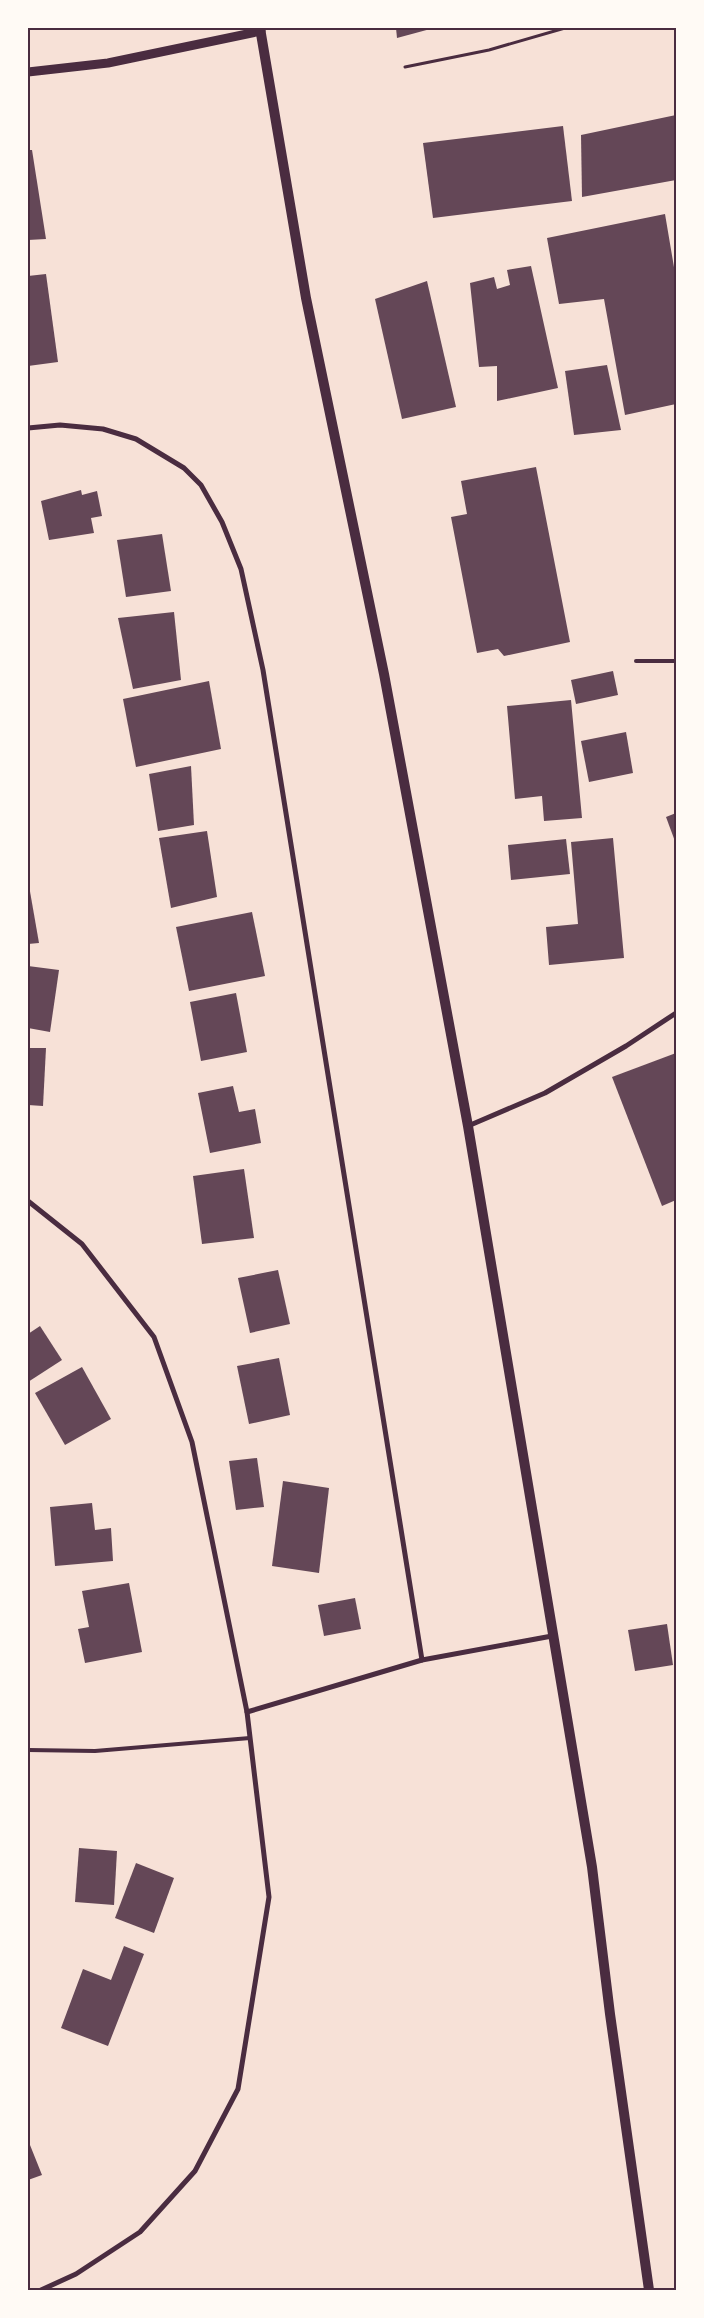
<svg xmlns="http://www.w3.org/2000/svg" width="704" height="2318" viewBox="0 0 704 2318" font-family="Arial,sans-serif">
  <rect width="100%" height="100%" fill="#f7e1d7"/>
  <g fill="#644757">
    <path d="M396 28H434L397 38Z"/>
    <path d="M676 115V180L582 197 581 135Z"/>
    <path d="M563 126 572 201 433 218 423 143Z"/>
    <path d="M28 150H32L46 239 28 240Z"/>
    <path d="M665 214 676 279V404L625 415 604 299 559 304 547 238Z"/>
    <path d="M531 266 558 388 497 401V366L479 367 470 283 494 277 497 289 510 285 507 270Z"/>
    <path d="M46 274 58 362 28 366V276Z"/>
    <path d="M427 281 456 407 402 419 375 299Z"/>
    <path d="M607 365 621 430 574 435 565 371Z"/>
    <path d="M536 467 570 642 504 656 498 649 477 653 451 517 467 514 461 481Z"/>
    <path d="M81 490 82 495 97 491 102 516 91 518 94 533 49 540 41 501Z"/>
    <path d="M162 534 171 591 126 597 117 540Z"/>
    <path d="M174 612 181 680 133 689 118 618Z"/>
    <path d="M613 671 618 695 576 704 571 680Z"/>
    <path d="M209 681 221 749 136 767 123 699Z"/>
    <path d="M571 700 582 818 544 821 542 796 515 799 507 706Z"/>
    <path d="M626 732 633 773 589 782 581 741Z"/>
    <path d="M191 766 194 825 158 831 149 774Z"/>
    <path d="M676 813V844L666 817Z"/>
    <path d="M207 831 217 897 171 908 159 838Z"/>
    <path d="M613 838 624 958 549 965 546 927 578 924 571 842Z"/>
    <path d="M566 839 570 874 511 880 508 845Z"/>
    <path d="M28 880 39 943 28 944Z"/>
    <path d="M252 912 265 976 189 991 176 927Z"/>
    <path d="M28 966 59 970 50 1032 28 1028Z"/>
    <path d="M236 993 247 1052 201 1061 190 1002Z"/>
    <path d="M28 1048H46L43 1106 28 1105Z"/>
    <path d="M676 1053V1200L662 1206 612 1077Z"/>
    <path d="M233 1086 239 1112 255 1109 261 1143 210 1153 198 1093Z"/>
    <path d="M244 1169 254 1238 202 1244 193 1176Z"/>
    <path d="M278 1270 290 1324 250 1333 238 1278Z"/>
    <path d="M40 1326 62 1360 28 1382V1334Z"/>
    <path d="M279 1358 290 1415 249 1424 237 1366Z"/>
    <path d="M82 1367 111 1419 65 1445 35 1393Z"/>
    <path d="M257 1458 264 1507 236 1510 229 1461Z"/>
    <path d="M283 1481 329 1488 319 1573 272 1566Z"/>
    <path d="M92 1503 95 1530 111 1528 113 1561 55 1566 50 1507Z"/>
    <path d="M129 1583 142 1652 85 1663 78 1629 89 1627 82 1591Z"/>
    <path d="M355 1598 361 1629 324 1636 318 1605Z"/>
    <path d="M667 1624 673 1665 635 1671 628 1630Z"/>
    <path d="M79 1848 117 1851 114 1905 75 1902Z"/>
    <path d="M136 1863 174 1878 154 1933 115 1918Z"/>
    <path d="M124 1946 144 1954 108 2046 61 2028 83 1969 111 1980Z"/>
    <path d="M28 2140 42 2175 28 2180Z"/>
  </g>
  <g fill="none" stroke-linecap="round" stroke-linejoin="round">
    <path stroke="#4a2c40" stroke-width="3" d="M405 67 489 50 565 28"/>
    <g stroke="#4a2c40" stroke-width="4">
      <path d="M636 661H676"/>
      <path d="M28 1750 95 1751 250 1738"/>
    </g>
    <g stroke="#4a2c40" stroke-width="5">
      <path d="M28 428 60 425 103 429 136 439 184 468 201 485 222 522 241 569 263 670 422 1660"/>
      <path d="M468 1126 545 1093 626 1046 676 1013"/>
      <path d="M28 1201 82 1244 154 1337 192 1442 247 1712 269 1897 238 2089 195 2171 140 2232 76 2274 41 2290"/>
      <path d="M247 1712 422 1660 552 1636"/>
    </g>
    <path stroke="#4a2c40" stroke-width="9" d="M28 72 108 63 261 31"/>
    <path stroke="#4a2c40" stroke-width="10" d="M260 28 306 298 384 674 468 1126 592 1867 610 2014 649 2290"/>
  </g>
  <rect width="704" height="2318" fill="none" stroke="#fffaf5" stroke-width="58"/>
  <rect x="29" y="29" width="646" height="2260" fill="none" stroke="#4a2c40" stroke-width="2"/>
</svg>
